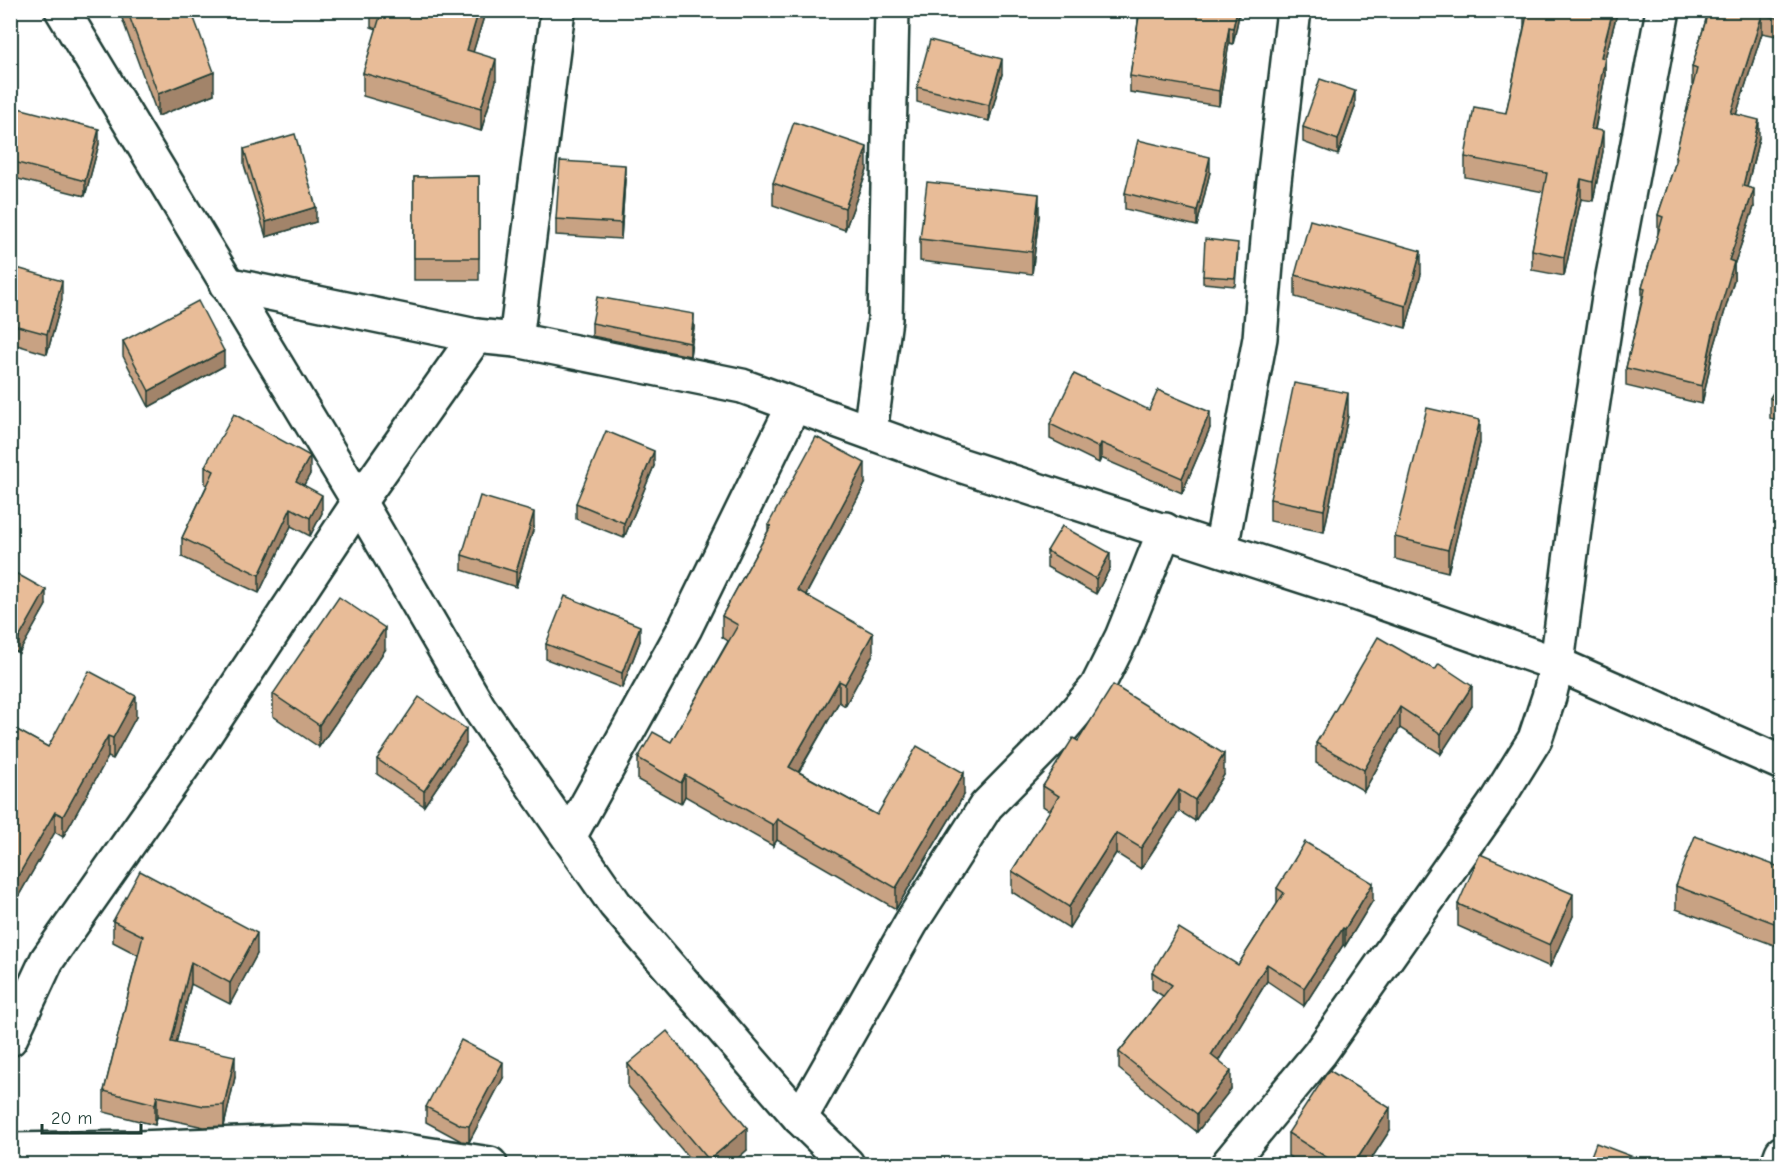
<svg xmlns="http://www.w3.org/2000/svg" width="1792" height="1175" viewBox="0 0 1792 1175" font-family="'Comic Neue',sans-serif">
  <rect width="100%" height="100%" fill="#fff"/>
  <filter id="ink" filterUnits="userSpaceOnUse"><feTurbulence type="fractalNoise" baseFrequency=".0167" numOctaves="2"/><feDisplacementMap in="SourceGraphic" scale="12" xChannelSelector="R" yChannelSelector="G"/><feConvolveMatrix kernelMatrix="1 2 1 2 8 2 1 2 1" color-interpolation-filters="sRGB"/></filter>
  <g filter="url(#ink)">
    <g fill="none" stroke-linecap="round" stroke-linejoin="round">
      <defs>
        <g id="minor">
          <path d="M62 10 359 502 479 708 615 904 800 1118 847 1164"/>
          <path d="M226 284 476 336 516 340 742 386 960 465 1355 593 1557 664 1782 763"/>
          <path d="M516 340 558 10"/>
          <path d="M870 432 885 319 892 10"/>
          <path d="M1221 549 1260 338 1270 215 1294 10"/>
          <path d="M569 837 685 628 794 405"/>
          <path d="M10 1039 47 960 202 739 359 502 476 336"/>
          <path d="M800 1118 911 923 986 806 1057 734 1097 687 1122 637 1165 530"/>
          <path d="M10 1150 138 1148 288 1142 361 1144 490 1164"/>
          <path d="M1228 1164 1320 1053 1494 805 1535 739 1549 697 1557 664 1577 505 1609 297 1663 10"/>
          <path d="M1778 1164 1782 1153"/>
        </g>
      </defs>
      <use href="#minor" stroke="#1f3d34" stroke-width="38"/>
      <use href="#minor" stroke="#fff" stroke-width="33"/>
    </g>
    <g fill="#c8a283" stroke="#1f3d34" stroke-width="1.5">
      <path d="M119 10H191L214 94 158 116Z"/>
      <path d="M371 10H486L473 52 496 81 481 131 363 96V73L377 29 371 27Z"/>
      <path d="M605 10H680V18Z"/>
      <path d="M1138 10H1240L1233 44 1229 43 1219 106 1130 92V76L1138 22Z"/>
      <path d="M1524 10H1618L1605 58V77L1595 130 1603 151 1593 201 1581 199 1564 276 1532 270V250L1544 192 1465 177V157L1506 113 1524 27Z"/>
      <path d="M1782 10V37L1762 33 1736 115 1759 138 1747 187 1754 207 1734 265V280L1713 351 1702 404 1626 386V368L1642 299V288L1658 234V215L1675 164V157L1693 86 1692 85V67L1705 23Z"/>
      <path d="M1002 74 989 121 917 102V87Z"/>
      <path d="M1355 107 1338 155 1303 142V127Z"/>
      <path d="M10 137 99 144 85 196 10 177Z"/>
      <path d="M244 149 316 222 266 237 244 165Z"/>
      <path d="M867 170 845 230 773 205V183Z"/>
      <path d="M1210 172 1197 226 1125 209V193Z"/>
      <path d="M479 176V280H414V177Z"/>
      <path d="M625 180 621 239 556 235V219Z"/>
      <path d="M1039 216 1032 274 920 261V239Z"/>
      <path d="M1238 250 1235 286 1203 283V276Z"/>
      <path d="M10 266 62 300 47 354 10 343Z"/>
      <path d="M1421 274 1406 328 1295 297V275Z"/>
      <path d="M592 323 694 327 690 356 592 336Z"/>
      <path d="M123 341 224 366 149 407 123 356Z"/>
      <path d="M1782 378V425L1770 418V398Z"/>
      <path d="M1149 410 1210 428 1182 493 1101 458 1099 463 1050 439V424Z"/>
      <path d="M1348 416 1324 532 1270 521V499Z"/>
      <path d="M1480 443 1448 572 1395 559V537Z"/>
      <path d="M205 466 310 474 304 485 322 513 310 536 291 526 259 593 182 557V538L207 485 205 484Z"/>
      <path d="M654 466 624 538 576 519V503Z"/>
      <path d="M865 484 806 595 873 654 845 706 839 702 799 772 877 815 964 795 896 909 777 840 773 846 685 796 681 804 638 780V758L671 742 728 641 722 637V616L768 531V525Z"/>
      <path d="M534 527 516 587 462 570V555Z"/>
      <path d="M1047 551 1110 568 1096 594 1047 567Z"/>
      <path d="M10 570 46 605 19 653 10 649Z"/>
      <path d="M640 641 622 688 546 659V644Z"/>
      <path d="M385 650 319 747 273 716V694Z"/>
      <path d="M1435 670 1472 706 1441 754 1400 728 1364 791 1316 763V743Z"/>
      <path d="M136 717 113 759 108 757 63 837 55 832 14 904V919L10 726 48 747Z"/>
      <path d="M1078 741 1224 775 1195 821 1179 811 1141 869 1116 853 1069 928 1012 892V871L1050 811 1043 806V786Z"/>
      <path d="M466 744 424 806 377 774V759Z"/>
      <path d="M1782 868V948L1676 909V886Z"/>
      <path d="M1277 888 1373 900 1345 946 1343 945 1304 1006 1267 981 1218 1061 1231 1089 1197 1132 1119 1069V1052L1163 996 1152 989V972L1238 965 1277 904Z"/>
      <path d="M1458 904 1573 916 1550 967 1458 926Z"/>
      <path d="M113 921 257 954 230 1004 191 984 176 1043 235 1077 224 1126 204 1127 157 1117 155 1125 104 1112V1091L138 955 113 942Z"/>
      <path d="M628 1064 747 1150 731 1164H694L628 1086Z"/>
      <path d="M503 1078 469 1142 461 1141 426 1122V1107Z"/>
      <path d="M1390 1130 1368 1164H1302L1288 1156V1133Z"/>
    </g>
    <g fill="#a2846a" stroke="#1f3d34" stroke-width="1.5">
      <path d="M479 10H486L467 72V50Z"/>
      <path d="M1237 10H1240L1233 44V28Z"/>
      <path d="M1613 10H1618L1605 58V77L1591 148V129L1601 57Z"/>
      <path d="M1762 15V33L1731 131V113Z"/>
      <path d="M1229 27V43L1219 106V91Z"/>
      <path d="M496 59V81L481 131V108Z"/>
      <path d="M1002 59V74L989 121V105Z"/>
      <path d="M214 72V94L158 116V94Z"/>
      <path d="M1355 91V107L1338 155V140Z"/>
      <path d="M1759 120V138L1743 204V186Z"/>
      <path d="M99 129V144L85 196V181Z"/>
      <path d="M1603 131V151L1593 201V182Z"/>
      <path d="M867 147V170L845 230V208Z"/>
      <path d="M1210 157V172L1197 226V211Z"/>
      <path d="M625 165V180L621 239V223Z"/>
      <path d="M1581 179V199L1564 276V257Z"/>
      <path d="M1754 189V207L1734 265V280L1713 351 1702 404V386L1729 260Z"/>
      <path d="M1039 194V216L1032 274V252Z"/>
      <path d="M316 207V222L266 237V222Z"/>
      <path d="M1421 251V274L1406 328V306Z"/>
      <path d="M62 281V300L47 354V334Z"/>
      <path d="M694 314V327L690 356V343Z"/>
      <path d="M224 351V366L149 407V391Z"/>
      <path d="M1348 393V416L1324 532V510Z"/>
      <path d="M1210 412V428L1182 493V478Z"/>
      <path d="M1480 420V443L1448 572V550Z"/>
      <path d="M1101 443V458L1099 463V448Z"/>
      <path d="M654 451V466L624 538V523Z"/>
      <path d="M310 456V474L296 499V481Z"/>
      <path d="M865 463V484L797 611V590Z"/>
      <path d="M322 495V513L310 536V518Z"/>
      <path d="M291 508V526L259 593V575Z"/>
      <path d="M534 512V527L516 587V572Z"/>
      <path d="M1110 553V568L1096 594V579Z"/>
      <path d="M46 590V605L19 653V638Z"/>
      <path d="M640 626V641L622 688V673Z"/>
      <path d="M385 628V650L319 747V725Z"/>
      <path d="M873 633V654L845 706V684Z"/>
      <path d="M839 681V702L789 788V767Z"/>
      <path d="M1472 686V706L1441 754V734Z"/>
      <path d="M136 696V717L113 759V738Z"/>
      <path d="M1400 707V728L1364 791V770Z"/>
      <path d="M466 729V744L424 806V791Z"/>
      <path d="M108 736V757L63 837V816Z"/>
      <path d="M1224 754V775L1195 821V800Z"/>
      <path d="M964 773V795L896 909V888Z"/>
      <path d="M685 775V796L681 804V783Z"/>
      <path d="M1179 790V811L1141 869V848Z"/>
      <path d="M55 812V832L14 904V919L10 926V890Z"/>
      <path d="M777 819V840L773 846V825Z"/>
      <path d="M1116 833V853L1069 928V907Z"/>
      <path d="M1373 883V900L1345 946V929Z"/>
      <path d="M1573 894V916L1550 967V945Z"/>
      <path d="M1343 928V945L1304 1006V988Z"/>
      <path d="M257 933V954L230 1004V983Z"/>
      <path d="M191 962V984L171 1063V1042Z"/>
      <path d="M1267 964V981L1211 1073V1055Z"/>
      <path d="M235 1056V1077L224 1126V1105Z"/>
      <path d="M503 1062V1078L469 1142V1126Z"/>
      <path d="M1231 1071V1089L1197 1132V1114Z"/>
      <path d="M157 1096V1117L155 1125V1104Z"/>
      <path d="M1390 1108V1130L1368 1164H1354Z"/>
      <path d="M747 1128V1150L731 1164H709V1160Z"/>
    </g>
    <g fill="#e8bc98" stroke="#1f3d34" stroke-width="1.5">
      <path d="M127 10H191L214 72 158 94Z"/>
      <path d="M382 10H479L467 50 496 59 481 108 363 73Z"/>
      <path d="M1140 10H1237L1233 28 1229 27 1219 91 1130 76Z"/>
      <path d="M1528 10H1613L1601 57 1605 58 1591 129 1603 131 1593 182 1581 179 1564 257 1532 250 1547 173 1465 157 1474 107 1506 113Z"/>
      <path d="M1708 10H1782V19L1762 15 1731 113 1759 120 1743 186 1754 189 1729 260 1734 262 1713 333 1702 386 1626 368 1645 289 1642 288 1663 217 1658 215 1677 158 1675 157 1697 69 1692 67 1705 23Z"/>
      <path d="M930 40 1002 59 989 105 917 87Z"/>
      <path d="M1320 79 1355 91 1338 140 1303 127Z"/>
      <path d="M18 108 99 129 85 181 10 161V137Z"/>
      <path d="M794 122 867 147 845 208 773 183Z"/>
      <path d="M295 134 316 207 266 222 244 149Z"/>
      <path d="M1138 140 1210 157 1197 211 1125 193Z"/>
      <path d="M560 161 625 165 621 223 556 219Z"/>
      <path d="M479 176V258H414V177Z"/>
      <path d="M927 182 1039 194 1032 252 920 239Z"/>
      <path d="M1310 220 1421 251 1406 306 1295 275Z"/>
      <path d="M1205 239 1238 243 1235 278 1203 276Z"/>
      <path d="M10 266 62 281 47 334 10 324Z"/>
      <path d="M597 297 694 314 690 343 592 323Z"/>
      <path d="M198 301 224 351 149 391 123 341Z"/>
      <path d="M1074 374 1149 410 1158 390 1210 412 1182 478 1101 443 1099 448 1050 424Z"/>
      <path d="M1782 378V404L1770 398Z"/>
      <path d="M1294 383 1348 393 1324 510 1270 499Z"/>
      <path d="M1427 408 1480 420 1448 550 1395 537Z"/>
      <path d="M234 414 310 456 296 481 322 495 310 518 291 508 259 575 182 538 214 471 205 466Z"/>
      <path d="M606 431 654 451 624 523 576 503Z"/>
      <path d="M816 437 865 463 797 590 873 633 845 684 839 681 789 767 877 815 917 746 964 773 896 888 777 819 773 825 685 775 681 783 638 758 653 732 671 742 738 625 722 616 771 526 768 525Z"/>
      <path d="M480 496 534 512 516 572 462 555Z"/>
      <path d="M1062 526 1110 553 1096 579 1047 551Z"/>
      <path d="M10 570 46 590 19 638 10 633Z"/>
      <path d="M565 596 640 626 622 673 546 644Z"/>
      <path d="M339 597 385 628 319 725 273 694Z"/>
      <path d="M1378 637 1435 670 1439 664 1472 686 1441 734 1400 707 1364 770 1316 743Z"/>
      <path d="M89 671 136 696 113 738 108 736 63 816 55 812 10 890V726L48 747Z"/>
      <path d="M1113 685 1224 754 1195 800 1179 790 1141 848 1116 833 1069 907 1012 871 1059 796 1043 786 1073 738 1078 741Z"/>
      <path d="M419 697 466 729 424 791 377 759Z"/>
      <path d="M1695 836 1782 868V926L1676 886Z"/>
      <path d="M1305 842 1373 883 1345 929 1343 928 1304 988 1267 964 1211 1055 1231 1071 1197 1114 1119 1052 1172 985 1152 972 1179 928 1238 965 1284 893 1277 888Z"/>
      <path d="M1480 854 1573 894 1550 945 1458 904Z"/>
      <path d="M140 871 257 933 230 983 191 962 171 1042 235 1056 224 1105 204 1106 157 1096 155 1104 104 1091 143 936 113 921Z"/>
      <path d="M10 896 14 898 10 905Z"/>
      <path d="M667 1031 747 1128 709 1160 628 1064Z"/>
      <path d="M461 1040 503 1062 469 1126 461 1125 426 1107Z"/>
      <path d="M1329 1070 1390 1108 1354 1164H1337L1288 1133Z"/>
      <path d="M1596 1143 1652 1164H1588Z"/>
      <path d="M355 1162V1164H341Z"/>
    </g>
  </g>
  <rect width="1792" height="1175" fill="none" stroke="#fff" stroke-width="36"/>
  <rect x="18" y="18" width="1756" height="1139" fill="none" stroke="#1f3d34" stroke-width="2" filter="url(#ink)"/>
  <path d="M42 1124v9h99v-9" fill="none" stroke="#1f3d34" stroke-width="3"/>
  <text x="51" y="1124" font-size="18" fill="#1f3d34" stroke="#ffffff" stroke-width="4.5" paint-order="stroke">20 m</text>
</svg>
